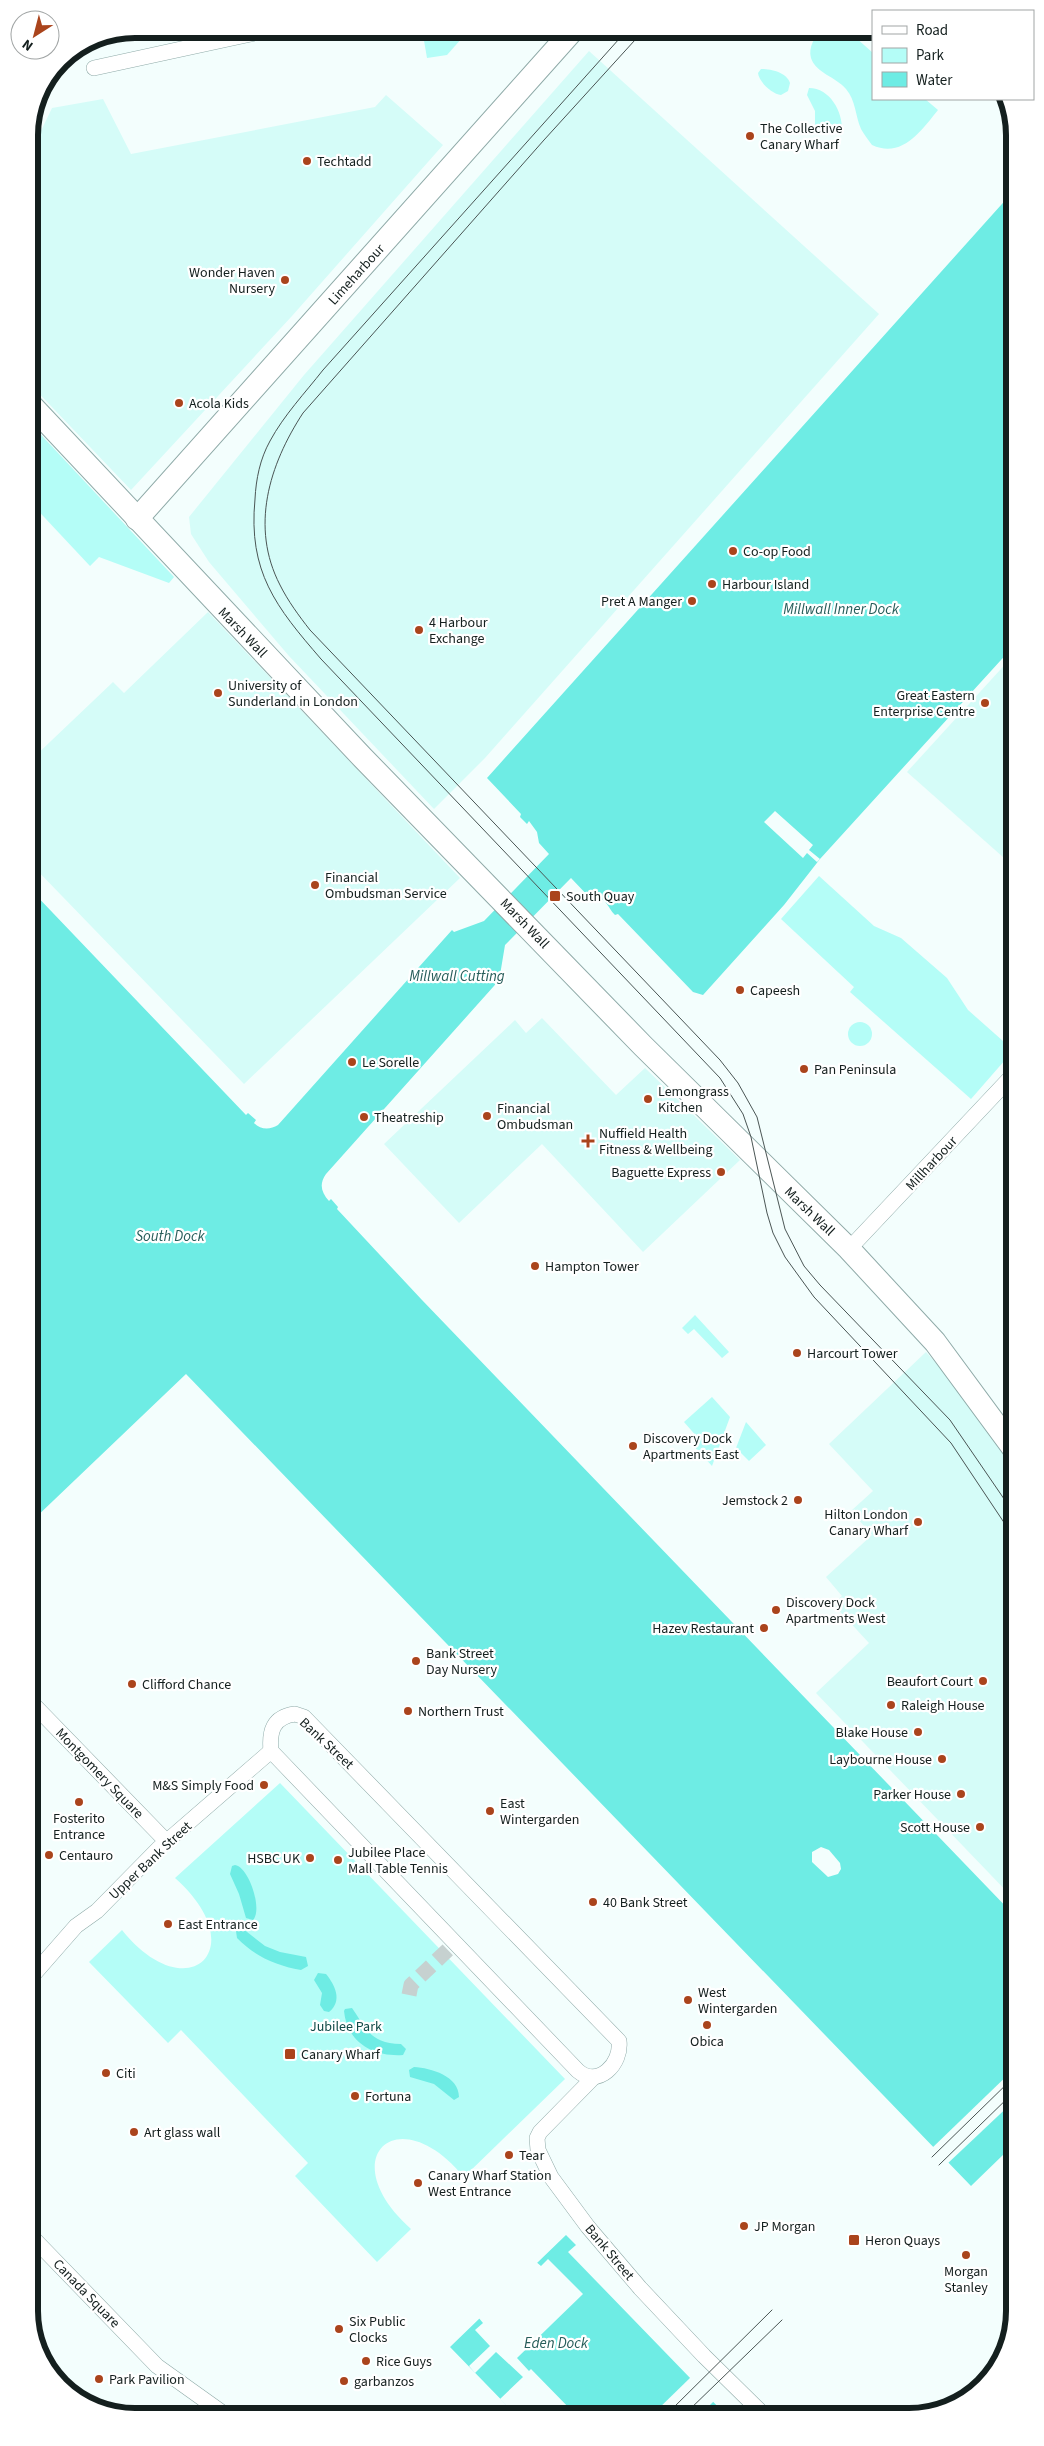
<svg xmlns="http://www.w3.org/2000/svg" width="1044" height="2446" viewBox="0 0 1044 2446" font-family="'Source Sans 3',sans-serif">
  <rect width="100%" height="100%" fill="#f3fefd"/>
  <g fill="#d5fcf8">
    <path d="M589 51 879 314 485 758 434 809 289 656 209 562 191 534 189 517 304 375Z"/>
    <path d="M386 95 443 145 292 316 131 490 30 384 29 156 52 108 103 99 131 154 375 107Z"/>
    <path d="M208 612 460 878 244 1084 31 864V760L113 682 124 693Z"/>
    <path d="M1011 658 1012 865 907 772Z"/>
    <path d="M542 1018 616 1095 645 1068 740 1160 643 1252 542 1144 459 1223 384 1144 515 1020 526 1033Z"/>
    <path d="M926 1352 952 1381 1013 1464 1014 1899 816 1693 869 1643 833 1604 842 1596 826 1577 872 1535 851 1511 873 1491 829 1444Z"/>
  </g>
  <g fill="#b4fdf7">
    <path d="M422 29H470L447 55 427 58Z"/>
    <path d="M821 29H846L873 53V99H925L938 110C921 131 902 159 872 145 868 140 864 134 861 129 855 115 856 101 846 89 836 77 816 73 811 58 808 47 815 37 821 29Z"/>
    <path d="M761 69C771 69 786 72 790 83L788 91 781 95C772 94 759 82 758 73Z"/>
    <path d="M809 88C830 88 843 112 842 131L815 130V111L807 95Z"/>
    <path d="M30 423 174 577 169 583 99 557 90 566 30 502Z"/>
    <path d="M819 876 874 926 901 938 947 978 968 1010 1012 1049V1052L971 1099 850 992 854 987 781 919Z"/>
    <circle cx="860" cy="1034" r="12"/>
    <path d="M695 1315 729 1352 722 1358 694 1329 688 1334 682 1328Z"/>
    <path d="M712 1397 730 1417 712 1466 692 1444 698 1438 684 1422Z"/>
    <path d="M746 1422 766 1445 749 1461 736 1448Z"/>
    <path d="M280 1783 565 2079 464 2177C397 2096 332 2159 411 2229L377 2262 295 2176 308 2163 181 2030 168 2043 89 1962 122 1930C187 2011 255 1949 175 1878Z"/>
  </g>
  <g fill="#6eece4">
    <path d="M1010 195 1011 649 820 859 784 905 703 995 693 992 618 914 615 915C607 907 606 895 590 898L571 878 505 945 500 975 502 977 326 1174C319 1184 321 1192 329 1201L331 1199 338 1207 337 1209 422 1300 1014 1915 1015 2165 1004 2154 971 2186 186 1374 32 1521V1359C47 1332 39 1306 32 1278L31 890 246 1115 248 1113 256 1120 254 1123C261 1130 270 1130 278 1125L452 930 454 932 484 921 549 854 539 843 537 832 529 821 527 824 520 817 521 814 487 778Z"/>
    <path d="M235 1865C249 1867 263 1910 253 1920L246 1918 239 1894 230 1874 232 1866Z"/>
    <path d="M242 1928 265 1946 280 1952 306 1957 308 1966 301 1970C275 1965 256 1957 237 1938L236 1931Z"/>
    <path d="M318 1973 326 1974C335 1985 343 2001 329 2012L324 2011 320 2005 322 1993 314 1980Z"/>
    <path d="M352 2008C367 2030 370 2043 401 2044L406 2049 403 2055C374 2057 347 2043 344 2011L345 2009Z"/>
    <path d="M414 2067C431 2068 459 2076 459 2097L454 2100 434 2084 410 2077 409 2070Z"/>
    <path d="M566 2235 576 2245 568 2252 724 2413 515 2414 450 2347Z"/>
  </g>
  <g fill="#f3fefd">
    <path d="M775 811 813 845 809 850 820 859 817 862 807 853 803 858 764 822Z"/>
    <path d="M821 1847 829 1850 840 1863 841 1869 838 1874 828 1877 812 1862V1852Z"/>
    <path d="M1015 2068V2100L946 2165 931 2149Z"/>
    <path d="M548 2259 583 2294 517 2358 529 2371 531 2369 575 2414H515L500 2399 523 2377 496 2352 475 2373 469 2366 490 2346 475 2330 483 2323 478 2317 535 2261 541 2266Z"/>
    <path d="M692 2376 715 2400 702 2413H654Z"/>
  </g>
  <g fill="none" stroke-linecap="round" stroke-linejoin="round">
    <path stroke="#c6d1d0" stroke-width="15" stroke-dasharray="15 8" stroke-linecap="butt" d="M409 1995 411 1985 455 1943"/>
    <defs>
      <g id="street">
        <path d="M94 68 273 29"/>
        <path d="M849 1249 1012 1076"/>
        <path d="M33 1704 167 1842"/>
        <path d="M295 1714 304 1717 619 2041C622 2064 598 2088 578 2071L271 1751C269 1731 273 1717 295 1714Z"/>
        <path d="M34 1974 76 1926 97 1911 158 1849 271 1751"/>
        <path d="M593 2078 540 2132 537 2138 538 2150 551 2177 588 2227 640 2288 704 2356 762 2413"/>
        <path d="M34 2239 157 2366 227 2416"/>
      </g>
      <g id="secondary">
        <path d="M30 404 362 757 643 1046 849 1249 935 1342 1013 1448"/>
        <path d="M137 519 574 29"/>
      </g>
    </defs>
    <use href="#street" stroke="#8faaa8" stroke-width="16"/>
    <use href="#secondary" stroke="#8faaa8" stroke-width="24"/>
    <use href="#street" stroke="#fff" stroke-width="15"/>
    <use href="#secondary" stroke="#fff" stroke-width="22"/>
    <g stroke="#4a5554" stroke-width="1">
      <path d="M628 29 323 370C305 393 284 415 270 441 260 459 256 479 255 499 248 572 276 607 321 659L720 1078 743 1114 751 1137 767 1213 773 1233 785 1257 814 1297 951 1443 1013 1536"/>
      <path d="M645 29 544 140 303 413C269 465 250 527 280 585 288 601 299 616 310 630L720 1060 738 1083 757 1117 785 1229 804 1266 820 1285 950 1420 1013 1512"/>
      <path d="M932 2157 1015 2076"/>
      <path d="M939 2165 1015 2091"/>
      <path d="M668 2413 772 2310"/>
      <path d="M686 2413 782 2320"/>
    </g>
  </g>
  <g fill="#aa441c" stroke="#fff" stroke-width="2">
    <circle cx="750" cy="136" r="5"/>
    <circle cx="307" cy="161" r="5"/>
    <circle cx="285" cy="280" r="5"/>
    <circle cx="179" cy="403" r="5"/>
    <circle cx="733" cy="551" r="5"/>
    <circle cx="712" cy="584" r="5"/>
    <circle cx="692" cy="601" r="5"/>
    <circle cx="419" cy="630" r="5"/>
    <circle cx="218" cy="693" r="5"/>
    <circle cx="985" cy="703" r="5"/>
    <circle cx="315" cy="885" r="5"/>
    <rect x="549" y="890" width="12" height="12" rx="2.5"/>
    <circle cx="740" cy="990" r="5"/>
    <circle cx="352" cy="1062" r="5"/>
    <circle cx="804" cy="1069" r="5"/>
    <circle cx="648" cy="1099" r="5"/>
    <circle cx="487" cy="1116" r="5"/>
    <circle cx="364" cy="1117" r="5"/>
    <path d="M585.5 1133.5h5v5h5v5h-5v5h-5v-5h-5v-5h5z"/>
    <circle cx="721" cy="1172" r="5"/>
    <circle cx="535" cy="1266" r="5"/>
    <circle cx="797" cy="1353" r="5"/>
    <circle cx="633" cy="1446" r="5"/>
    <circle cx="798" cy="1500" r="5"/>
    <circle cx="918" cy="1522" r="5"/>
    <circle cx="776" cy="1610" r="5"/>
    <circle cx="764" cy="1628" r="5"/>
    <circle cx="416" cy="1661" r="5"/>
    <circle cx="983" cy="1681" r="5"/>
    <circle cx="132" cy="1684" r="5"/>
    <circle cx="891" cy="1705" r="5"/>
    <circle cx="408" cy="1711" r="5"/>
    <circle cx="918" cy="1732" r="5"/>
    <circle cx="942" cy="1759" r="5"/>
    <circle cx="264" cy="1785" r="5"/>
    <circle cx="961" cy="1794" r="5"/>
    <circle cx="79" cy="1802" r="5"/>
    <circle cx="490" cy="1811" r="5"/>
    <circle cx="980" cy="1827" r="5"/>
    <circle cx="49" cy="1855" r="5"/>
    <circle cx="310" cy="1858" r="5"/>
    <circle cx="338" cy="1860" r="5"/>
    <circle cx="593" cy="1902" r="5"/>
    <circle cx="168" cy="1924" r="5"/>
    <circle cx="688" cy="2000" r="5"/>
    <circle cx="707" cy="2025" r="5"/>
    <rect x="284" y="2048" width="12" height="12" rx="2.5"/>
    <circle cx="106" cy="2073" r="5"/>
    <circle cx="355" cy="2096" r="5"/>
    <circle cx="134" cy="2132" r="5"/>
    <circle cx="509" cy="2155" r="5"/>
    <circle cx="418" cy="2183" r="5"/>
    <circle cx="744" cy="2226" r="5"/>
    <rect x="848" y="2234" width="12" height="12" rx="2.5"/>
    <circle cx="966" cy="2255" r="5"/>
    <circle cx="339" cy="2329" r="5"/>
    <circle cx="366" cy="2361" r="5"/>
    <circle cx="99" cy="2379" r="5"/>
    <circle cx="344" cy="2381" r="5"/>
  </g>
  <g text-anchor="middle" stroke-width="4.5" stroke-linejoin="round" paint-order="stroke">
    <g font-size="14" fill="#141f1e" stroke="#fff" text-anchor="start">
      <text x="760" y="133">The Collective<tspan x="760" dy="16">Canary Wharf</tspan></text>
      <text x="317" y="166">Techtadd</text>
      <text x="275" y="277" text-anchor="end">Wonder Haven<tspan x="275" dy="16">Nursery</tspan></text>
      <text x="189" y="408">Acola Kids</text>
      <text x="743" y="556">Co-op Food</text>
      <text x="722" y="589">Harbour Island</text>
      <text x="682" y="606" text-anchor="end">Pret A Manger</text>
      <text x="429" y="627">4 Harbour<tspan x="429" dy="16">Exchange</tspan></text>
      <text x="228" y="690">University of<tspan x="228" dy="16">Sunderland in London</tspan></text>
      <text x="975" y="700" text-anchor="end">Great Eastern<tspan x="975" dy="16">Enterprise Centre</tspan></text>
      <text x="325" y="882">Financial<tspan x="325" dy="16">Ombudsman Service</tspan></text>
      <text x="566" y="901">South Quay</text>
      <text x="750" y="995">Capeesh</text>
      <text x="362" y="1067">Le Sorelle</text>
      <text x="814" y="1074">Pan Peninsula</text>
      <text x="658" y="1096">Lemongrass<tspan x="658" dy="16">Kitchen</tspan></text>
      <text x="497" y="1113">Financial<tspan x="497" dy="16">Ombudsman</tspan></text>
      <text x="374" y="1122">Theatreship</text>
      <text x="599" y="1138">Nuffield Health<tspan x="599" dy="16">Fitness &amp; Wellbeing</tspan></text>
      <text x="711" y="1177" text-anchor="end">Baguette Express</text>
      <text x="545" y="1271">Hampton Tower</text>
      <text x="807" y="1358">Harcourt Tower</text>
      <text x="643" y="1443">Discovery Dock<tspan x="643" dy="16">Apartments East</tspan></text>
      <text x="788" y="1505" text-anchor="end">Jemstock 2</text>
      <text x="908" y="1519" text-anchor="end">Hilton London<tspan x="908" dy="16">Canary Wharf</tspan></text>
      <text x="786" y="1607">Discovery Dock<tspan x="786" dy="16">Apartments West</tspan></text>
      <text x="754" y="1633" text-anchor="end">Hazev Restaurant</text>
      <text x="426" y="1658">Bank Street<tspan x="426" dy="16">Day Nursery</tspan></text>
      <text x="973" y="1686" text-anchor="end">Beaufort Court</text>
      <text x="142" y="1689">Clifford Chance</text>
      <text x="901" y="1710">Raleigh House</text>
      <text x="418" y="1716">Northern Trust</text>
      <text x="908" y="1737" text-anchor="end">Blake House</text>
      <text x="932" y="1764" text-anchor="end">Laybourne House</text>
      <text x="254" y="1790" text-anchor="end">M&amp;S Simply Food</text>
      <text x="951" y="1799" text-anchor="end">Parker House</text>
      <text x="500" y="1808">East<tspan x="500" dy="16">Wintergarden</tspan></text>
      <text x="79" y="1823" text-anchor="middle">Fosterito<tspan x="79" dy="16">Entrance</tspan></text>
      <text x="970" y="1832" text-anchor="end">Scott House</text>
      <text x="348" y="1857">Jubilee Place<tspan x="348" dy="16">Mall Table Tennis</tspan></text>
      <text x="59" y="1860">Centauro</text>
      <text x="300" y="1863" text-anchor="end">HSBC UK</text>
      <text x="603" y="1907">40 Bank Street</text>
      <text x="178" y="1929">East Entrance</text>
      <text x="698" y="1997">West<tspan x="698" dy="16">Wintergarden</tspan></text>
      <text x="707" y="2046" text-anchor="middle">Obica</text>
      <text x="301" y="2059">Canary Wharf</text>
      <text x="116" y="2078">Citi</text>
      <text x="365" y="2101">Fortuna</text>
      <text x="144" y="2137">Art glass wall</text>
      <text x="519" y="2160">Tear</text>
      <text x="428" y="2180">Canary Wharf Station<tspan x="428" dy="16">West Entrance</tspan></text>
      <text x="754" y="2231">JP Morgan</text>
      <text x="865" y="2245">Heron Quays</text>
      <text x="966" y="2276" text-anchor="middle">Morgan<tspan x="966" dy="16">Stanley</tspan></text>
      <text x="349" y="2326">Six Public<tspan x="349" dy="16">Clocks</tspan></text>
      <text x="376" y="2366">Rice Guys</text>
      <text x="109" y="2384">Park Pavilion</text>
      <text x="354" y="2386">garbanzos</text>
    </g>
    <g font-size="14" fill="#141f1e" stroke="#fff">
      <text transform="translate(356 274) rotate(-48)" y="5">Limeharbour</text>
      <text transform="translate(243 632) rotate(46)" y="5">Marsh Wall</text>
      <text transform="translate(525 923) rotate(46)" y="5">Marsh Wall</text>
      <text transform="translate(931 1163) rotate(-47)" y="5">Millharbour</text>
      <text transform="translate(810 1211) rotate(44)" y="5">Marsh Wall</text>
      <text transform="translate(327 1743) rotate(43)" y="5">Bank Street</text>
      <text transform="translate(100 1773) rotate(46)" y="5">Montgomery Square</text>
      <text transform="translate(150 1860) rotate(-43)" y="5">Upper Bank Street</text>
      <text transform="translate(610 2252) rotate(50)" y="5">Bank Street</text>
      <text transform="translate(87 2293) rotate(46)" y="5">Canada Square</text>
    </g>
    <g font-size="14" fill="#104a47" stroke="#fff">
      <text x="346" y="2031">Jubilee Park</text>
    </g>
    <g font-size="15" font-style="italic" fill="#275d5a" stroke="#fff">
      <text x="841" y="614">Millwall Inner Dock</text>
      <text x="457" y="981">Millwall Cutting</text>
      <text x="170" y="1241">South Dock</text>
      <text x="556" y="2348">Eden Dock</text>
    </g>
  </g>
  <path d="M0 0H1044V2446H0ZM135 38H909A97 97 0 0 1 1006 135V2311A97 97 0 0 1 909 2408H135A97 97 0 0 1 38 2311V135A97 97 0 0 1 135 38Z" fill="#fff" fill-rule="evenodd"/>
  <path fill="none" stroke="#141f1e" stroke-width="6" d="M135 38H909A97 97 0 0 1 1006 135V2311A97 97 0 0 1 909 2408H135A97 97 0 0 1 38 2311V135A97 97 0 0 1 135 38Z"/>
  <rect x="872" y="10" width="162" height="90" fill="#ffffff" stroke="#a1a5a5"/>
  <rect x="882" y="26" width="25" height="8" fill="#ffffff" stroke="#a1a5a5"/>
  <text x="916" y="35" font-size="15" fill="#141f1e">Road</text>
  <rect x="882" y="48" width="25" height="15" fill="#b4fdf7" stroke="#a1a5a5"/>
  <text x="916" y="60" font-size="15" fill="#141f1e">Park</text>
  <rect x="882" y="72" width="25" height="15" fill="#6eece4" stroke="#a1a5a5"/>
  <text x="916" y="85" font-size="15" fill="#141f1e">Water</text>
  <g transform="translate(35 35) rotate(216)"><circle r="24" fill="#ffffff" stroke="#a1a5a5"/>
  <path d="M0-4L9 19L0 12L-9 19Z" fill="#aa441c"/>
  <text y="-8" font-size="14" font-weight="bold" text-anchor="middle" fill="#141f1e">N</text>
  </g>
</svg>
